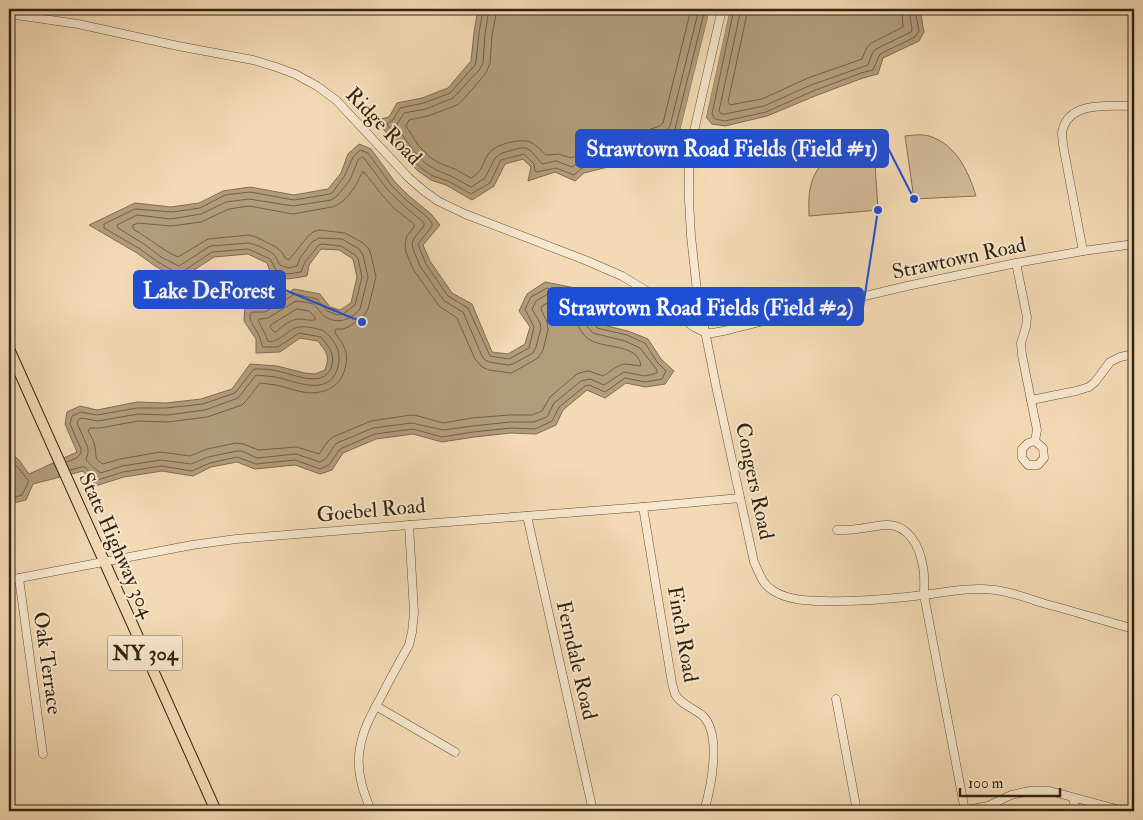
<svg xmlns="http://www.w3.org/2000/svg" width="1143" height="820" viewBox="0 0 1143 820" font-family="'IM FELL Double Pica',serif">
  <rect width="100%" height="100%" fill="#f3dab4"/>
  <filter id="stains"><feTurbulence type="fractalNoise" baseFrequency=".004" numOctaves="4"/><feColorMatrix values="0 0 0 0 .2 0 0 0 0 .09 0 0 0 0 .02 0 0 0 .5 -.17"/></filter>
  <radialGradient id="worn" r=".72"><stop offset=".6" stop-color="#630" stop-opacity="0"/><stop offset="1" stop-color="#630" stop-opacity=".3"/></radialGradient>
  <g fill="#d2bb98" stroke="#827054">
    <path d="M873 132 878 210 809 216C809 206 808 195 811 185 817 159 848 137 873 132Z"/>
    <path d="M905 136C913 135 922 134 929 136 957 145 968 171 976 196L914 199Z"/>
  </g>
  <g fill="#b29c7c" stroke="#7f6c50">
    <path d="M478 9H710L680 131 672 142 652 148 620 164 584 173 575 181 555 172 528 181 531 167 523 159 505 164 494 186 472 200 446 185 431 180 418 171 404 157 377 120 389 117 397 103 422 98 448 88 471 61 474 32Z"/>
    <path d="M730 9H920L924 32 919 41 883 58 878 74 863 78 815 96 767 116 725 126 712 124 706 117Z"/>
    <path d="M359 144 371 149 395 182 408 195 431 214 440 225 423 245 430 261 452 293 472 304 492 352 508 354 525 344 530 327 519 311 527 294 545 282 575 288 587 304 599 324 628 331 648 339 661 359 674 371 665 384 645 387 626 383 605 398 587 390 563 410 556 425 536 434 511 433 474 437 442 442 413 434 376 439 343 453 332 470 320 474 295 465 255 469 237 462 211 467 193 476 162 471 124 477 95 486 83 471 33 484 26 500 9 504V450L19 460 29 474 77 452 65 424 67 412 80 406 97 410 137 402 166 403 201 399 232 389 250 364 277 366 305 373 315 374 325 370C330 356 327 353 318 341L300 338 280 352 256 353V339L244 321 245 306 264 308 294 289 320 294 330 307 340 310 351 303 357 277 353 259 339 250 321 249 309 265 307 276 288 279 271 274 267 263 248 254 214 257 191 272 180 280 155 266 137 253 89 225 135 203 171 207 199 203 223 191 250 187 294 195 328 189 341 173 348 154Z"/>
  </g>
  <g fill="#f3dab4">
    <path d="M710 9H713L696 80 683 130 680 131Z"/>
    <path d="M727 9H730L706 117 704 118V113L717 51Z"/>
  </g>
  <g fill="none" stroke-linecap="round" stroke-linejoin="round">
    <g stroke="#726046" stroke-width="1">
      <path d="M483 9 479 33 476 62 475 65 450 93 424 103 400 108 393 120 387 124 408 154 421 168 433 176 448 181 471 194 490 183 501 160 524 154 534 164 535 171 537 172 556 168 574 175 582 168 618 159 650 143 669 138 675 129 705 9"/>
      <path d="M489 9 485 34 483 63 480 69 453 98 426 109 404 113 396 126 413 150 425 163 436 170 451 176 471 187 485 178 495 158 502 153 520 148H526L531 151 542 164 556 161 572 167 580 162 616 153 648 137 665 132 670 126 699 9"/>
      <path d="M497 9 492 35 490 63 486 73 462 101 457 105 428 116 409 120 406 126 418 145 430 157 439 163 455 169 471 178C483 172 482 163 489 153 496 144 521 138 530 142 537 145 541 151 546 155L559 154 571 158 578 155 614 146 645 131 660 126 663 123 691 9"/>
      <path d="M734 9 712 114 715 119 725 121 766 112 813 91 861 73 873 70 880 54 915 37 919 31 915 9"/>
      <path d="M741 9 719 111 721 114H725L764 106 811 85 868 65 872 54 876 49 911 32 912 29 909 9"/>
      <path d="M748 9 728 102 730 105 762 99 808 78 862 59 866 49 871 43 903 27 902 9"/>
      <path d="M362 157 364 158 387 189 401 203 424 223V226L415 237 412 243 413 249 420 266 444 301 463 312 482 356 485 360 489 362 508 365 513 364 533 353 536 347 541 328 540 323 532 309 536 301 548 294 569 299C577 309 584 325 593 333L625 341 640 348 657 370V373L645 376 624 372 604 385 590 379 581 381 554 403 547 417 534 422H510L473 426 443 430 412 423 373 428 337 443C330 449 329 459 320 462L296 454 257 458 242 451H237L208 457 191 464 161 460 122 466 101 473C96 471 91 464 86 460L88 453V448L77 423 79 419 82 418 98 421 138 414 167 415 205 410 238 398 256 375C263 376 269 376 276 377 295 381 327 397 337 370 339 364 340 357 338 351 337 345 330 336 325 332 320 328 300 325 295 328 289 330 275 345 268 341 267 340 266 335 265 334 263 329 260 325 258 320L260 319 268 318 296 301C301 302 308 302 313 304 317 306 320 313 324 316 337 325 351 320 360 309L368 277 363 255 359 249 342 239 319 238 312 242 300 258 297 266 289 268 280 265C279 264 276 257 276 257 272 251 255 244 249 243L210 246 179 266 161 257 144 244 118 228 117 225 137 215 171 219 201 214 226 202 249 199 293 206 331 200 337 196 350 180 358 160Z"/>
      <path d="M363 172 365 173 382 195 395 209 414 224V227L407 236 405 244 406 252 413 269 439 306 457 318 475 359 482 367 489 370 511 373 517 370 538 358 543 350 548 330 547 322 541 309 542 306 549 302 565 306C572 314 580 332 587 338 602 350 638 342 641 366 636 366 631 364 625 364 617 365 610 372 603 376L589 371 583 372 577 374 550 397 542 411 532 415H509L472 418 443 423 418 416 411 415 371 421 333 437 328 441 319 454 297 447 258 450 244 444 236 443 207 449 190 456 160 452 120 459 103 464C93 458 97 456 95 447 94 441 91 436 88 431L90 428H100L138 421 168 422 207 417 242 405 247 400 260 383C265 384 271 384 276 385 295 389 309 398 329 389 337 385 341 380 344 372 350 355 345 346 335 333V330L336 329H343L350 326 363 317 368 309 376 277 371 255 369 249 363 243 345 233 319 230 313 232 308 236 289 260 285 258 282 252 276 247 256 237 249 235 208 239 178 257C162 250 149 238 133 229V225L138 223 171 226 201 222 229 209 249 206 293 214 332 207C343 204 351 193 357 183 359 179 360 175 363 172Z"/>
      <path d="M297 309 309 311 315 317V320C309 321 304 319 298 319 289 320 282 327 276 332L273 331 270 327 271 325Z"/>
      <path d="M9 457 29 481 22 495 9 499"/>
      <path d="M67 462C73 459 82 458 81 449L70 424 72 416 81 412 97 415 137 408H166L203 404 235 393 254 369C261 369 269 369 277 371 294 374 325 390 332 365 335 353 328 346 321 337L299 333 278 347H263C261 344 261 340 259 336 256 328 249 323 250 314L252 312H265L295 294 317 299 327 311 338 315 343 314 355 305 362 277 358 258 355 255 341 246 322 244 319 245 305 262 301 272 288 274 276 270 270 259 248 249 212 252 179 274 158 262 140 249 104 228V224L135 209 172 212 200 208 225 195 250 192 294 200 330 194 333 192 345 175 353 157 360 150 368 153 391 185 405 199 427 217 432 223V226L418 244 426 264 448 296 468 308 490 356 509 359 529 348 534 327 525 309 531 297 547 288 572 293 597 328 627 335 645 343 657 362 666 371 662 379 645 382 625 378 605 392 589 385 585 386 559 407 552 421 535 429 511 428 473 432 442 437 413 429 375 434 340 449 329 465 320 469 295 460 256 464 237 457 210 463 192 471 161 466 123 472 98 480 96 479 85 467H81L70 470"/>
    </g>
    <defs>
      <g id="minor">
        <path d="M722 9 694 131 689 166V200L691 236 697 291 716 386 754 562C759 572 762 584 772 590 787 600 807 601 824 601 857 602 890 599 923 595 947 592 970 587 995 590 1012 592 1030 599 1046 604 1076 612 1105 621 1134 629"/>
        <path d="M9 14 78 24 178 46 253 60 276 67 295 74 317 86 336 100 409 178 424 191 438 201 465 214 585 260 622 276 647 291 694 327 706 333H713L728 330 802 311 907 286 1016 263 1083 251 1134 244"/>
        <path d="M1083 251 1063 145C1063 142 1062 137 1062 133 1067 100 1110 106 1134 106"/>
        <path d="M1016 263 1027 317 1026 327 1021 343 1022 355 1037 430 1035 441 1028 443 1022 449V458L1028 465H1038L1044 458 1043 448 1035 441"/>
        <path d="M1031 400 1076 391 1089 387 1095 382 1110 362 1120 357 1134 354"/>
        <path d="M643 507 672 683C673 687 674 691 675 694 681 705 694 708 703 716 722 735 711 788 704 811"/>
        <path d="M527 516 593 811"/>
        <path d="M837 530C844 530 851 530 857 529 866 528 875 526 885 525 908 523 920 547 923 567 925 576 924 586 924 595L965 811"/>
        <path d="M19 578 43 754"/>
        <path d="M9 580 192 545 236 539 409 525 643 507 740 498"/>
        <path d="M836 699 857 811"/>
        <path d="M376 706 455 752"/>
        <path d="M1073 798 1076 811"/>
        <path d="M371 811C364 793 357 775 359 755 361 732 372 713 383 693 391 677 400 661 409 645L412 632 414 613 409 525"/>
        <path d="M962 811 988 806 1011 795 1030 791H1050L1124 811"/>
      </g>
      <path id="major" d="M9 349 216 811"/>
    </defs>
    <use href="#minor" stroke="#635238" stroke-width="9"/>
    <use href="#major" stroke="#33240f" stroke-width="12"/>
    <use href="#minor" stroke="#f7e7ce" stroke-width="8"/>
    <use href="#major" stroke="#f3dab4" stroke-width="10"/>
  </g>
  <g text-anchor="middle" stroke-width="4" stroke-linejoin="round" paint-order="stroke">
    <rect fill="#f7e7ce" stroke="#6e5e48" stroke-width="1" x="107.5" y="635.5" width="75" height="35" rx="4"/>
    <g font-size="20" font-weight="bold" fill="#33240f">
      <text x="145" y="660">NY 304</text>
    </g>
    <g font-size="21" fill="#33240f" stroke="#f7e7ce">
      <text transform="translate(384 126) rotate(46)" y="7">Ridge Road</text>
      <text transform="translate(959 258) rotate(-12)" y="7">Strawtown Road</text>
      <text transform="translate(755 481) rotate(78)" y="7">Congers Road</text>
      <text transform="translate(371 510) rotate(-5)" y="7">Goebel Road</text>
      <text transform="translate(117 545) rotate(66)" y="7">State Highway 304</text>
      <text transform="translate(683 634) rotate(80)" y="7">Finch Road</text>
      <text transform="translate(577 660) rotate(77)" y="7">Ferndale Road</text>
      <text transform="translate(48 663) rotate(82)" y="7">Oak Terrace</text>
    </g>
  </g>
  <path fill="none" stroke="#1d4ed8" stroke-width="2" d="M914 199L888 148M362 322L285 290M878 210L863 307"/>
  <g fill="#1d4ed8" stroke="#f7e7ce" stroke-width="2">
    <circle cx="914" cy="199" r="5"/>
    <circle cx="362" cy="322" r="5"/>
    <circle cx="878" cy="210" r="5"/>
  </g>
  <g fill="#1d4ed8" stroke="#1d4ed8" stroke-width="2">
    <rect x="576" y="130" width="312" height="37" rx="5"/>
    <rect x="134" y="271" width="151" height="37" rx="5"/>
    <rect x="548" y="288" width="315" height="37" rx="5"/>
  </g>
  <g font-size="22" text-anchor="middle" font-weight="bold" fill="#fff">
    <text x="732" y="156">Strawtown Road Fields (Field #1)</text>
    <text x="209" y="298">Lake DeForest</text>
    <text x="706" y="315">Strawtown Road Fields (Field #2)</text>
  </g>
  <rect width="1143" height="820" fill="none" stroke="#f3dab4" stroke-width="30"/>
  <rect x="10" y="10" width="1123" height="800" fill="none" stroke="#33240f" stroke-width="2.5"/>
  <rect x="15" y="15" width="1113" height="790" fill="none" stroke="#33240f"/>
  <path d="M960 788v8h100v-8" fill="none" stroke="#33240f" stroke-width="2.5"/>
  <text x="968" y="788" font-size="15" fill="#33240f" stroke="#f7e7ce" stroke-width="4" paint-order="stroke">100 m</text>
  <rect width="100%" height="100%" filter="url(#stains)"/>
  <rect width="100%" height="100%" fill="url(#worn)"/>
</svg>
